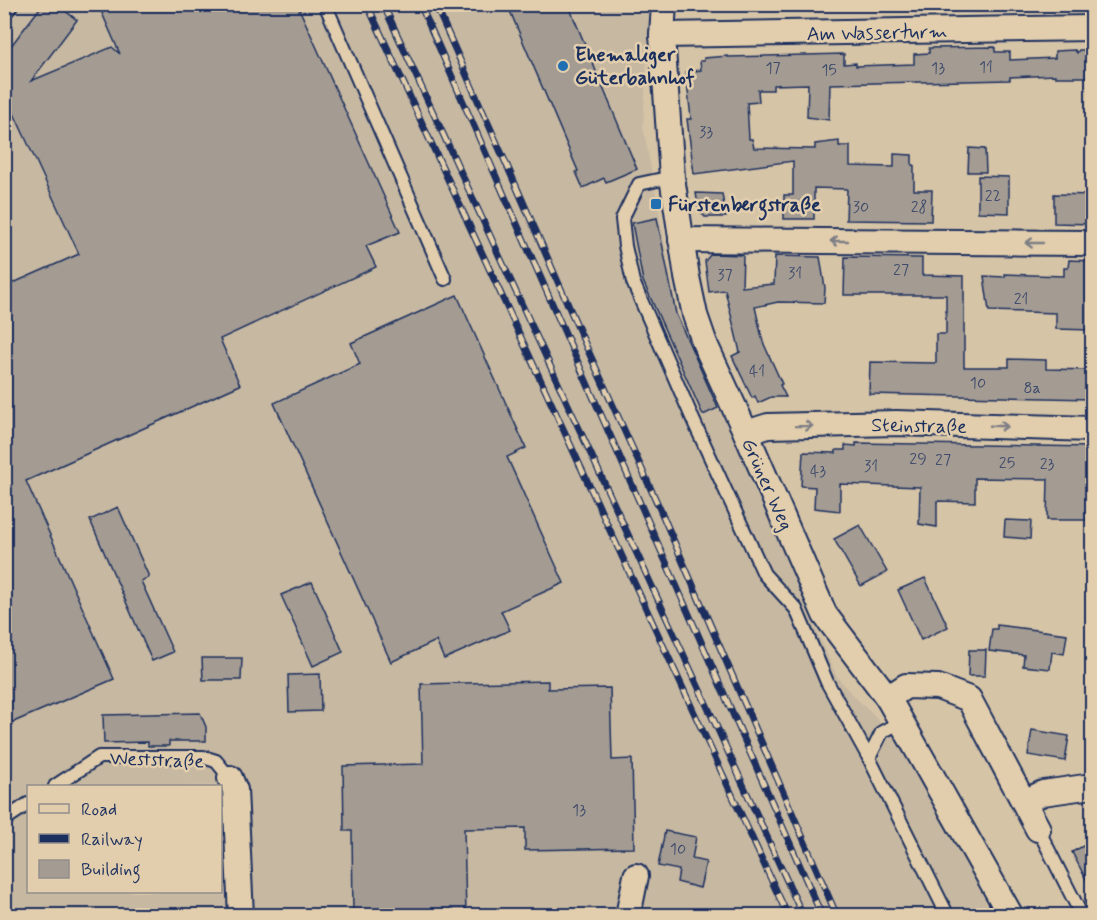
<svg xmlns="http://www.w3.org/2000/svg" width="1097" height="920" viewBox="0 0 1097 920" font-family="Mynerve,sans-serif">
  <rect width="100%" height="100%" fill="#d6c4a7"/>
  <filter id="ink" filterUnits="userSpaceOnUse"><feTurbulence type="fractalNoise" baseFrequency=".0167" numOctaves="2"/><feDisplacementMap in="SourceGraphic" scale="12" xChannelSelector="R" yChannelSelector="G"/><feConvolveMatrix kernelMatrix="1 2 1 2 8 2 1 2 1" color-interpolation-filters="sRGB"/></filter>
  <g filter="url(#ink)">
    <path fill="#c7b8a1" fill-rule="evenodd" d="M5 5H650L643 126 678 313 836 675 848 690 899 741 993 915 5 916ZM28 786H220V892H28Z"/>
    <g fill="#a49c93" stroke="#1b2f5e" stroke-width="1.5">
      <path d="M43 4H56L77 20 31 81 112 47 120 54 98 4H297L400 232 366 246 376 267 220 339 240 385 26 481 114 679 4 726V287L79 254 11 107 4 115V55Z"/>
      <path d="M507 4H568L637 169 606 182 604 178 583 188 576 172 578 171Z"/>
      <path d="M995 47V52H1010V60L1055 58V51L1075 50 1077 53 1079 50H1092V77H1055V75L1010 77V80L830 84 829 120 807 117 808 84 773 85V90H758L759 102 747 103 749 139H752L754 148 815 149V144L839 141V146H850V166L894 167V154L912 155V165H914V190H932L931 221 846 220 847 189 814 188V219H784V195H793V161L694 174 687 119H691L686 72 701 70 700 61H704V58L728 56V57L844 54V64L856 63V66L914 64V54L929 53V48Z"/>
      <path d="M969 148 985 149 986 172H968Z"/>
      <path d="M978 176 1009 177V213L978 212Z"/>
      <path d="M696 193 722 194 726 217H705L699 211Z"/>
      <path d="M1054 194 1092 195V224L1054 223Z"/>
      <path d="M657 218 676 314 718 408 703 415 643 281 632 223Z"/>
      <path d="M711 254 743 255 742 287 774 284 775 256 820 257 825 288 824 303 778 302 755 307 763 342 782 384 780 385 786 397H771L758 403 755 396 752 398 732 356 740 352 725 290 709 292 705 261Z"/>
      <path d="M845 257 922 258V275L964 276V367H1009V359L1046 360V369L1092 370V399L869 394 870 362 936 363V334H946V295H844Z"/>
      <path d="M1069 260 1092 261V330L1056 329V313L989 311 984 276 1005 277V274L1064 276V268H1068Z"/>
      <path d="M457 295 526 448 507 457 564 583 501 611 510 630 444 659 436 641 391 662 274 403 360 364 351 343Z"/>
      <path d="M856 443 1092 447V520H1047L1048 479 975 478V502L937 501V527L919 524 920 487 840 484V511L814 508 815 487 801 486 803 452 836 453V450H845V445L856 446Z"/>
      <path d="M118 507 149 577 141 581 173 652 152 661 90 520Z"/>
      <path d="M1005 520 1031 521 1030 539 1004 537Z"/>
      <path d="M860 525 887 572 861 586 834 539Z"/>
      <path d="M925 578 948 627 921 640 898 590Z"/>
      <path d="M312 582 343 652 313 666 281 595Z"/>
      <path d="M997 625 1067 634 1064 654 1052 652 1050 669 1023 666 1024 655 989 651 992 629H997Z"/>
      <path d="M969 650H986L985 676H968Z"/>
      <path d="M202 658H242L241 680H203Z"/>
      <path d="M320 674 321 711 289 712 288 675Z"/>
      <path d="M548 681V689L610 688 612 760 632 759 634 848 525 850V828L464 829 466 915H371V913H353L352 831H344L343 766 423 764 421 684Z"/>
      <path d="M200 713 206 727V741H169V746H148V742L104 743 103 715Z"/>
      <path d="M1032 730 1069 736 1065 761 1028 755Z"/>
      <path d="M665 831 696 837 692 859 706 862 700 888 677 882 679 870 658 866Z"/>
      <path d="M1092 841V891L1072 852Z"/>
    </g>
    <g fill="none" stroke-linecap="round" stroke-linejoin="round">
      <defs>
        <g id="service">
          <path d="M325 4 445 279"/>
          <path d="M672 177 639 184 622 219 625 246 633 282 694 422 764 574 796 609 827 682 869 758 948 916"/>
          <path d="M869 758 882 732 901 722"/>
          <path d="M55 786 99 757H203L216 761 230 778"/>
          <path d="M4 820 28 804"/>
          <path d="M1038 829 1082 916"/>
        </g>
        <g id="minor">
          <path d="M664 4 662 35 672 177 687 277 695 315 705 344 746 433 825 615 888 698 1011 916"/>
          <path d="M4 5 5 4"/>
          <path d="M662 35 1092 28"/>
          <path d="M681 240 1092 243"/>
          <path d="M746 433 768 426 896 423 1092 429"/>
          <path d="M888 698 906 686 938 687 969 699 1038 829"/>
          <path d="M230 778 235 790 241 916"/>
          <path d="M1024 802 1043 793 1092 786"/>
          <path d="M628 916 636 876"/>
        </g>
      </defs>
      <use href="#service" stroke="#1b2f5e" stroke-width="16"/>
      <use href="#minor" stroke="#1b2f5e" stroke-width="28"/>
      <use href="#service" stroke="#e2ceac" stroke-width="12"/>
      <use href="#minor" stroke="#e2ceac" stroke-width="24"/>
      <defs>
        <g id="rail">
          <path d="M367 4 788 916"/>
          <path d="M383 4 704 699 803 916"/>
          <path d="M420 4 822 916"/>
          <path d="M435 4 517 188 586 346 659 507 837 916"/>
        </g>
      </defs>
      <use href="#rail" stroke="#1b2f5e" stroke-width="7"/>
      <use href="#rail" stroke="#e2ceac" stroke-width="4.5" stroke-dasharray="14" stroke-linecap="butt"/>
    </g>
    <defs><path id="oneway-shaft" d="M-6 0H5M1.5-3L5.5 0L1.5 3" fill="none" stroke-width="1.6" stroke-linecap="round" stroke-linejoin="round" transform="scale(1.5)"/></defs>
    <g stroke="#7e7e85">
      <use href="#oneway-shaft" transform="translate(839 241) rotate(-180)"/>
      <use href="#oneway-shaft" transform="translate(1034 243) rotate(-180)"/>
      <use href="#oneway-shaft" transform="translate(804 426) rotate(-1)"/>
      <use href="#oneway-shaft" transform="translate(999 426) rotate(2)"/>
    </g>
  </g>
  <g fill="#1f6fb2" stroke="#e2ceac" stroke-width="2">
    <circle cx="563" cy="66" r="6"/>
    <rect x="650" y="198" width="12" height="12" rx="3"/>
  </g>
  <g text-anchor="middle" stroke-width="5" stroke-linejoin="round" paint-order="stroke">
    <g font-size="16" fill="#3d4a6b">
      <text x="986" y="72">11</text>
      <text x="773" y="73">17</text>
      <text x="938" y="73">13</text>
      <text x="829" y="75">15</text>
      <text x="706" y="137">33</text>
      <text x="993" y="201">22</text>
      <text x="861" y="212">30</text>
      <text x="919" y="212">28</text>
      <text x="901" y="275">27</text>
      <text x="795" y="278">31</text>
      <text x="725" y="280">37</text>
      <text x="1021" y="304">21</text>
      <text x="757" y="376">41</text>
      <text x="978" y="388">10</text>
      <text x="1032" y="393">8a</text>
      <text x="918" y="464">29</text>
      <text x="943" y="465">27</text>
      <text x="1007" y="468">25</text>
      <text x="1047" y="469">23</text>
      <text x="871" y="471">31</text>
      <text x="818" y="476">43</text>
      <text x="579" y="815">13</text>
      <text x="678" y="854">10</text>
    </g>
    <g font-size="20" fill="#1b2f5e" stroke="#e2ceac">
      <text transform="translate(877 32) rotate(-1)" y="7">Am Wasserturm</text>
      <text transform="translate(919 425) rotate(1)" y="7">Steinstraße</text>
      <text transform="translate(768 484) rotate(66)" y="7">Grüner Weg</text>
      <text transform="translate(157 759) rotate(2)" y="7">Weststraße</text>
    </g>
    <g font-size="20" font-weight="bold" fill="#1b2f5e" stroke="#e2ceac" text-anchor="start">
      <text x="575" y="61">Ehemaliger<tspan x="575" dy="23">Güterbahnhof</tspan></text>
      <text x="668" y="211">Fürstenbergstraße</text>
    </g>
  </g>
  <rect width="1097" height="920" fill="none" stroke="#e2ceac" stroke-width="24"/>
  <rect x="12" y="12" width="1073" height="896" fill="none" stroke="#1b2f5e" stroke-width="2" filter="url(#ink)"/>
  <rect x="27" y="785" width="195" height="108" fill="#e2ceac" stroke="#928e8d" stroke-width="1.5"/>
  <rect x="39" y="804" width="30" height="9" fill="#e2ceac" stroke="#928e8d" stroke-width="1.5"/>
  <text x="81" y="815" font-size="18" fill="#1b2f5e">Road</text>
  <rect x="39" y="834" width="30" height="9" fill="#1b2f5e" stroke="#928e8d" stroke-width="1.5"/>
  <text x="81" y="845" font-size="18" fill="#1b2f5e">Railway</text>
  <rect x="39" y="860" width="30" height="18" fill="#a49c93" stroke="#928e8d" stroke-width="1.5"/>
  <text x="81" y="875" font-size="18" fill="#1b2f5e">Building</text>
</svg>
